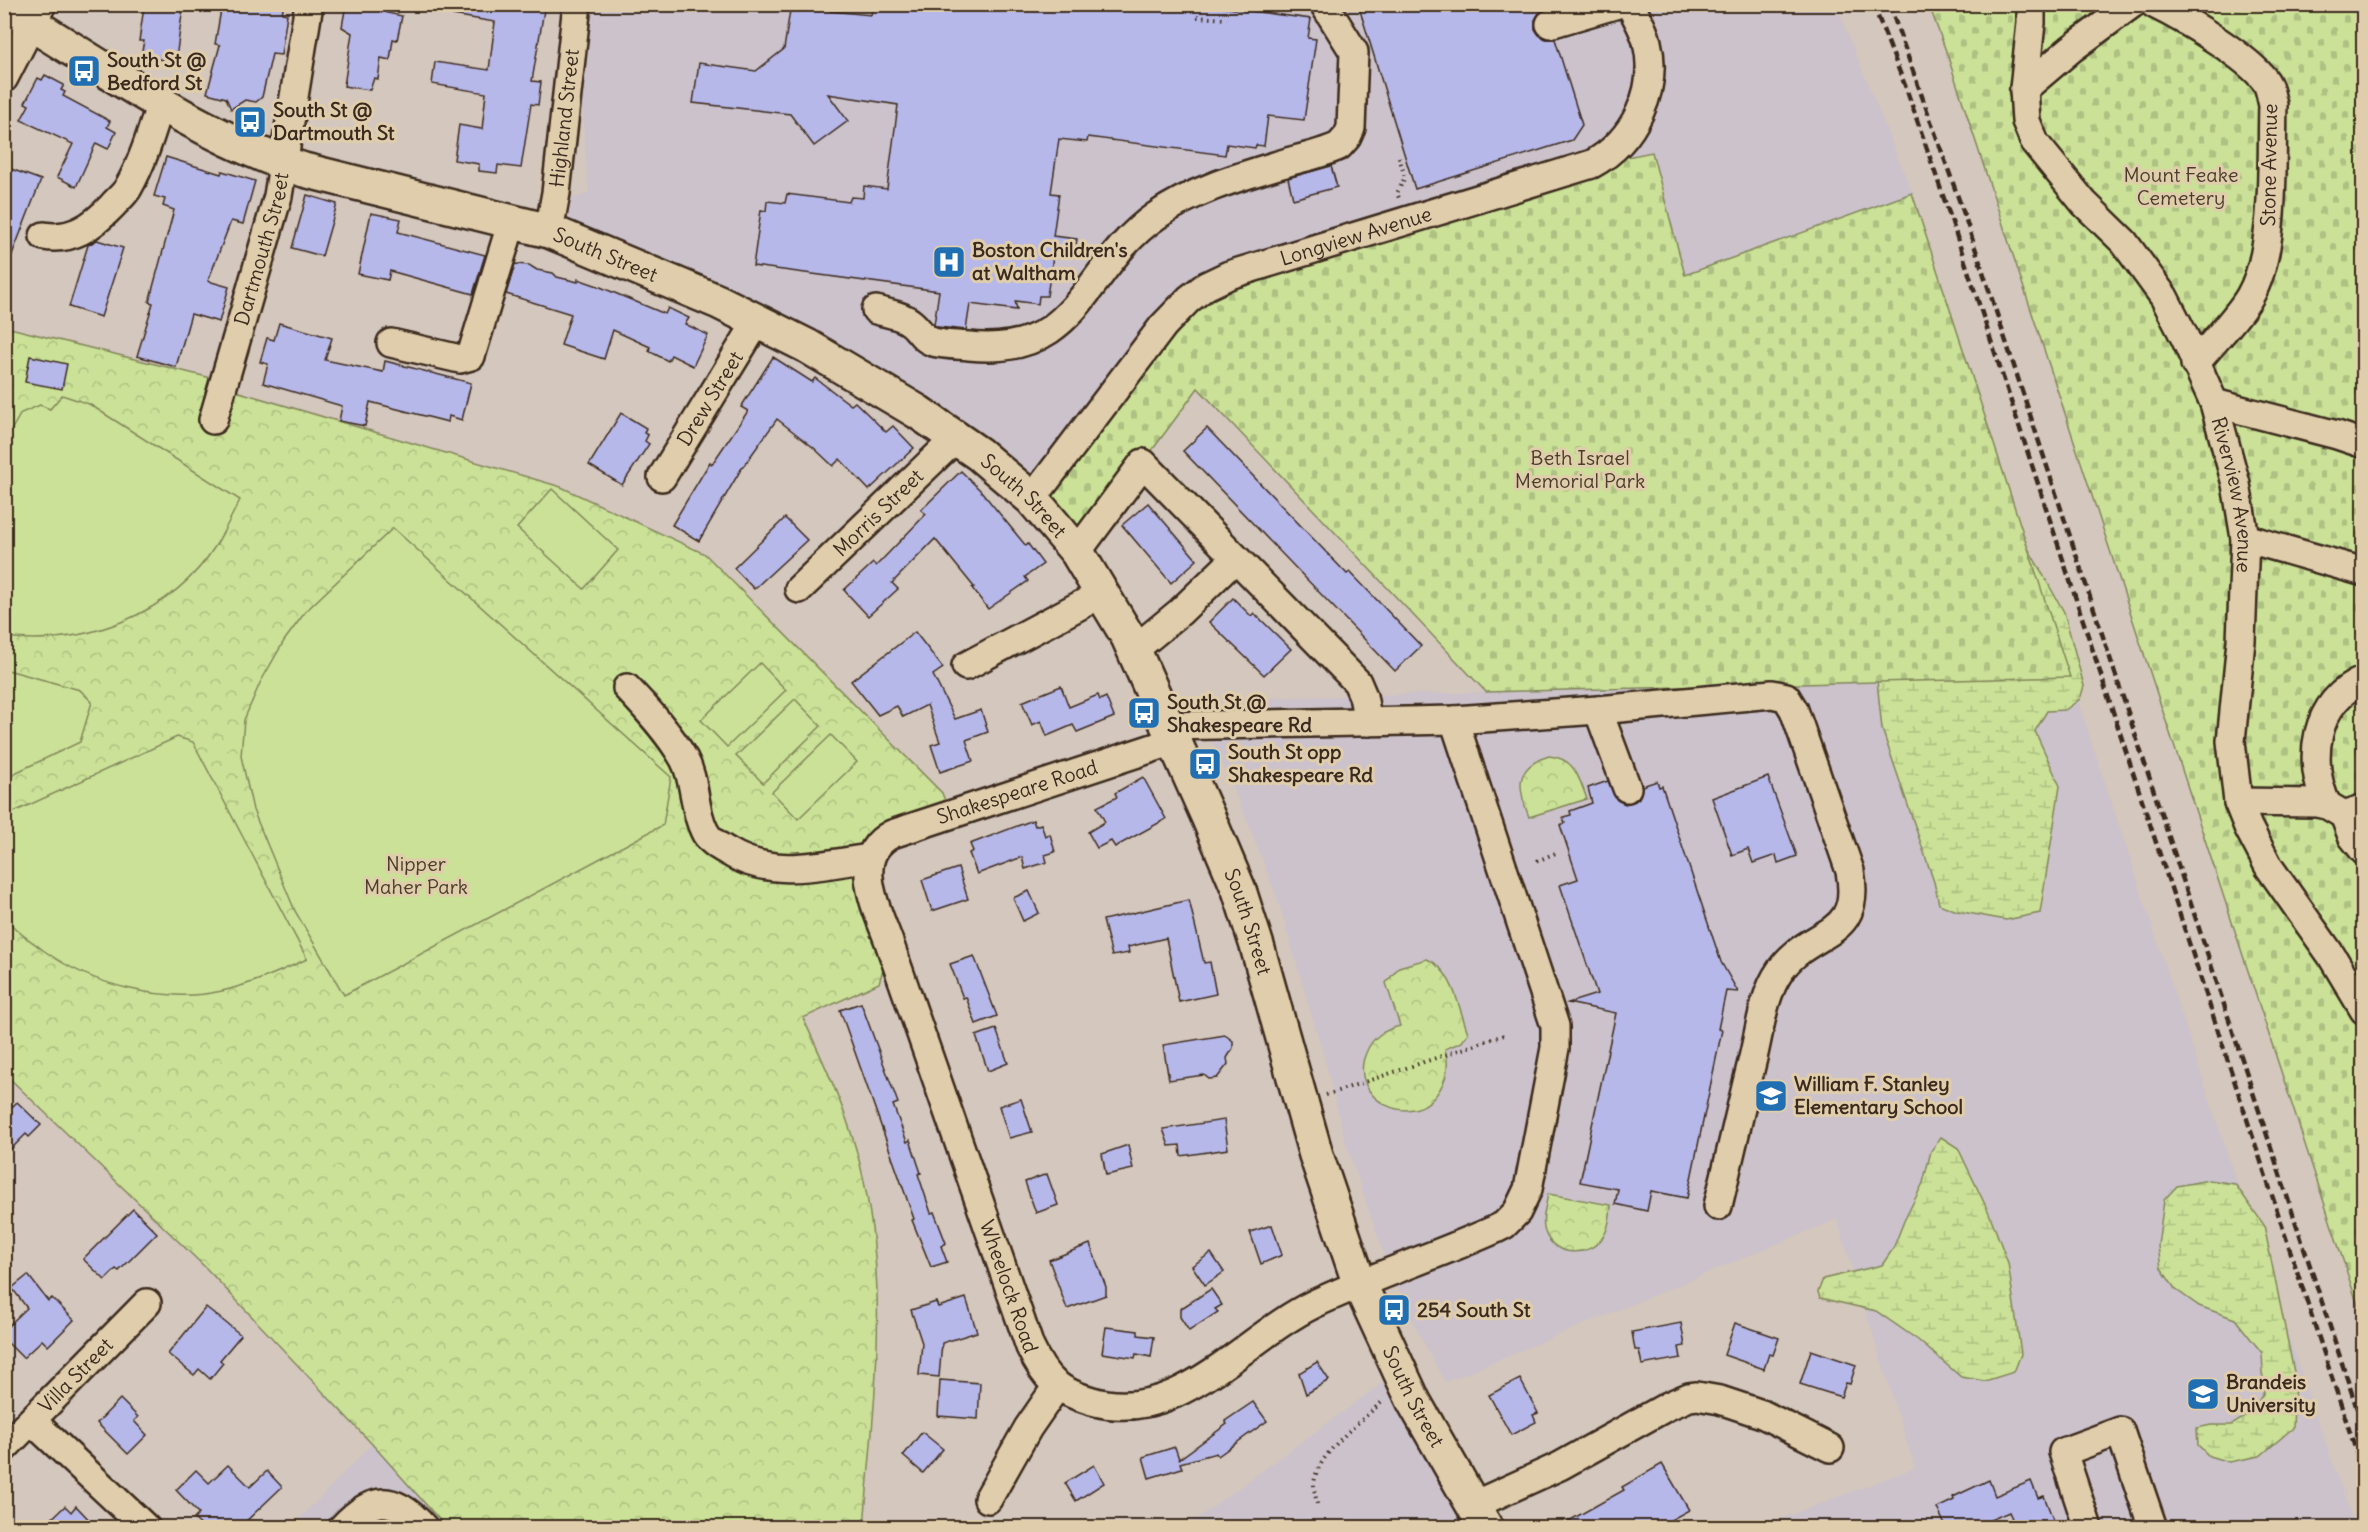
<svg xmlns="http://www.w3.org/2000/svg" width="2368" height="1532" viewBox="0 0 2368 1532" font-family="Delius,sans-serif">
  <defs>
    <pattern id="wetland-marsh" width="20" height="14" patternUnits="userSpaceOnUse" patternTransform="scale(1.5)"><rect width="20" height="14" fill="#cae197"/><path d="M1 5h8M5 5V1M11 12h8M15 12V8" fill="none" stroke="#aec182"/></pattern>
    <pattern id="cemetery-stones" width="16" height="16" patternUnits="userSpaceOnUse" patternTransform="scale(1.5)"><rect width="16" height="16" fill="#cae197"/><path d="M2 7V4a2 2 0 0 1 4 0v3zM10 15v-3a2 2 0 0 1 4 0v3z" fill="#aec182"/></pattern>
    <pattern id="park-crowns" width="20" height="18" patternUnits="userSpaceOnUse" patternTransform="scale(1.5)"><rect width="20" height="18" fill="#cae197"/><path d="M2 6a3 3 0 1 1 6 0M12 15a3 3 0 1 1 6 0" fill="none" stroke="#aec182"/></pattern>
  </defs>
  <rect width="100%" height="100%" fill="#d4c7be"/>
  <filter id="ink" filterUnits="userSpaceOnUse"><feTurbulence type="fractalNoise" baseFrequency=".0167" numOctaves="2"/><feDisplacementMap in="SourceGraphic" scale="12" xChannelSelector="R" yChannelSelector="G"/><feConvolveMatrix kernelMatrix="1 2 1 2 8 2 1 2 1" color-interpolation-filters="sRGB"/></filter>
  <g filter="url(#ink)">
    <g fill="#cbc2cb">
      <path d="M577 4 1836 5 1912 193 1684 275 1652 152 1229 275 1032 499 918 412 549 231 554 205 589 193 575 19Z"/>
      <path d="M2070 677 2282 1319 2355 1527H1760L1915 1468 1837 1219 1445 1382 1415 1326 1387 1263 1345 1140 1323 1053 1277 897 1244 813 1194 700Z"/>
      <path d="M1399 1371 1486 1528H1184Z"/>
      <path d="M372 1444 446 1527 291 1528Z"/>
    </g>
    <g fill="url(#wetland-marsh)" stroke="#82865a" stroke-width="1.5">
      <path d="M2024 541 2064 612 2084 686 2080 699 2065 710 2047 711 2035 731 2060 786 2040 913 2006 920 1957 911 1939 904 1934 882 1882 729 1874 651Z"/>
      <path d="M1941 1137 1958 1148 1989 1213 2008 1263 2021 1354 2014 1372 1985 1381 1961 1377 1918 1340 1876 1311 1820 1298 1818 1292 1823 1279 1882 1265 1893 1249 1904 1221 1923 1183 1931 1151Z"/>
      <path d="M2209 1180 2235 1184 2264 1225 2295 1377 2293 1428 2260 1456 2229 1462 2209 1456 2198 1445 2197 1428 2211 1425H2232L2252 1412 2264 1392 2262 1353 2235 1319 2199 1306 2175 1289 2161 1268 2158 1246 2164 1200 2177 1186Z"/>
    </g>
    <g fill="url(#cemetery-stones)" stroke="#82865a" stroke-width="1.5">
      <path d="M1929 5H2363V1321L1946 51Z"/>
      <path d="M1652 152 1685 275 1912 193 2070 677 1486 692 1198 388 1077 552 1032 499 1189 299 1592 164Z"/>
    </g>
    <g fill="url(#park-crowns)" stroke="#82865a" stroke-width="1.5">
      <path d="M6 327 207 377 239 392 561 487 705 554 942 793 950 814 877 844 890 945 879 983 803 1018C823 1061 843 1103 856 1149 892 1276 874 1398 864 1527H446L372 1444 206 1268 5 1074Z"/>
      <path d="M1549 756C1575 758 1579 778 1587 799L1529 817C1518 789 1513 767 1549 756Z"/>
      <path d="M1427 959C1453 969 1459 1009 1468 1033L1462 1042 1445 1049C1449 1063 1448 1076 1440 1089 1415 1134 1346 1099 1366 1053 1372 1037 1384 1030 1400 1026L1386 983 1399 967Z"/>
      <path d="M1548 1194 1611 1205C1610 1216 1609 1228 1603 1237 1589 1258 1554 1257 1545 1232 1541 1220 1546 1206 1548 1194Z"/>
    </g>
    <g fill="#cae197" stroke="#82865a" stroke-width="1.5">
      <path d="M62 395 89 404 240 500C232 515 225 530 216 545 172 615 84 647 5 637V441L21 413 40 405 50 409Z"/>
      <path d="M552 489 618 550 584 589 517 528Z"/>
      <path d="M393 528 671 777 663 825 344 995 295 911 253 810 241 756 244 720 260 683 284 641 306 611Z"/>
      <path d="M760 663 786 690 727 747 701 720Z"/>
      <path d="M4 669 80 690 92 702 80 742 17 772 5 781Z"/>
      <path d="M795 699 821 726 763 783 736 756Z"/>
      <path d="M831 735 857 762 798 819 772 792Z"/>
      <path d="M177 737 193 742 307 959C279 972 252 984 222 991 163 1004 91 985 43 950 31 940 13 931 6 916 2 909 4 831 5 816Z"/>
    </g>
    <g fill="#b7b8ea" stroke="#3b2a1e" stroke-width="1.5">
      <path d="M161 4 183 7 177 51 164 60 141 56 144 41H139L144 7 160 9Z"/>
      <path d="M222 4H284L282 13 287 14 281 55 272 54 262 97 256 102 245 100 231 109 226 98 207 93 220 45 215 44Z"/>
      <path d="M346 4H389L387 13 402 16 397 40 393 39 390 60 381 58 378 79 374 78 370 90 344 86 352 33 342 27Z"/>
      <path d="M454 4H545L532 81 541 82 538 105 531 104 521 168 498 165 497 173 479 171V164L454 160 459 125 482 129 486 93 432 84 435 62 489 70 495 22 453 15Z"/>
      <path d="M791 4 830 8V11L871 15 873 4H1198L1311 19 1308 38 1316 39 1304 120 1268 116 1264 146 1256 145 1255 148 1227 144 1225 155 1088 137 1087 142 1059 139 1051 193 1059 194 1053 236 1077 239 1074 257 1053 256 1047 296H1039L1038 304 1015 301 1017 310 970 304 966 330 938 327 934 325 939 291 753 266 761 210 766 211 767 201 785 203 787 194 849 202 851 197 863 198 864 186 887 189 898 105 828 94 848 121 814 146 790 114 693 103 699 63 756 71 784 49Z"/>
      <path d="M1358 4H1544L1545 9 1539 13 1535 20V29L1539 35 1546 39H1555L1582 125 1572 140 1415 189Z"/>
      <path d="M45 75 64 85 61 90 65 92 63 96 110 121 107 127 116 132 108 149 96 143 76 187 57 177 73 144 21 120 29 105 25 103 38 78 42 80Z"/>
      <path d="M166 157 221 174 222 171 255 181 243 224 231 221 208 281 229 287 219 322 191 314 176 367 137 356 153 303 149 302 174 210 163 206 165 199 154 196Z"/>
      <path d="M1331 166 1337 187 1293 199 1288 178Z"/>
      <path d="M11 169 41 180 6 270H4V187Z"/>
      <path d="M307 195 337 204 322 256 292 248Z"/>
      <path d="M371 213 401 219 398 232 485 255 473 294 390 271 388 280 358 274Z"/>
      <path d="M97 240 123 248 101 317 69 307 88 245Z"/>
      <path d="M515 264 529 265 537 270 553 273 557 277 578 282V279L598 286 665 314 668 308 689 318 685 324 708 335 693 366 671 355 668 361 649 351 650 347 613 330 604 359 561 345 571 314 506 294Z"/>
      <path d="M279 323 332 338 325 360 383 372 385 361 471 383 462 420 449 416 448 422 370 402 365 426 339 421 342 406 263 383 268 364 260 362 267 338 274 340Z"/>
      <path d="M30 356 67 364 62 389 25 382Z"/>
      <path d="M773 357 812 382 815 378 851 405 855 402 886 432 893 426 914 448 869 490 840 459 833 466 814 448 777 419 740 471 699 541 672 525 710 462 712 464 748 411 741 407Z"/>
      <path d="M621 413 646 428 644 433 648 435 645 441 649 444 622 485 589 465Z"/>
      <path d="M1207 428 1347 574 1350 572 1421 646 1395 671 1183 451Z"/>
      <path d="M961 471 981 491 1026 546 1028 544 1043 564 1025 577 1028 581 988 609 972 588 974 587 935 539 892 583 898 589 868 616 844 590 873 563 876 566 926 514 921 510Z"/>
      <path d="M1148 503 1197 560 1171 583 1122 525Z"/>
      <path d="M785 518 807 540 754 589 734 568Z"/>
      <path d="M1233 598 1251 616 1254 613 1291 649 1264 675 1209 622Z"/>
      <path d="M915 632 943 668 933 675 955 719 981 710 988 732 966 740 973 761 940 772 931 745 940 742 927 705 903 717 897 706 878 715 851 681Z"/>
      <path d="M1061 686 1069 707 1098 695 1100 700 1106 697 1114 717 1077 732 1073 725 1047 736 1041 721 1032 725 1022 702Z"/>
      <path d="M1143 777 1166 819 1115 847 1111 841 1097 848 1088 832 1105 822 1097 807 1117 797 1115 793Z"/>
      <path d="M1768 777 1797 856 1778 863 1776 855 1753 863 1748 849 1732 855 1712 798Z"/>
      <path d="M1608 781 1617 800 1625 804 1633 802 1639 798 1642 786 1657 781 1659 787 1662 786 1721 962 1738 992 1726 991 1718 1029 1722 1030 1687 1198 1651 1191 1647 1211 1615 1204 1618 1189 1580 1182 1616 1013 1568 1003 1597 994 1560 885 1578 879 1560 825 1565 823 1563 817 1571 815 1570 811 1592 803 1588 788Z"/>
      <path d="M1033 820 1035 826 1041 824 1045 836 1050 834 1055 852 1045 855 1047 862 1025 869 1022 857 977 874 969 853 973 851 970 844Z"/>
      <path d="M958 868 968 899 932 911 922 880Z"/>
      <path d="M1029 891 1039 913 1023 921 1013 898Z"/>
      <path d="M1189 900 1204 963 1210 962 1216 994 1179 1002 1166 938 1128 947 1129 953 1112 956 1103 920Z"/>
      <path d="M974 956 997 1016 976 1024 966 997 963 998 950 964Z"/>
      <path d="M861 1003 898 1103 893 1105 907 1142 910 1140 921 1173 918 1174 931 1213 934 1212 946 1243 941 1246 947 1262 931 1267 912 1220 914 1219 840 1010Z"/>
      <path d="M996 1029 1008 1063 988 1071 976 1036Z"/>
      <path d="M1225 1035 1233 1041V1048L1227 1058 1228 1064 1217 1078 1209 1079 1204 1075 1169 1080 1163 1045Z"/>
      <path d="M1021 1099 1032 1132 1009 1138 999 1106Z"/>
      <path d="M17 1102 41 1125 29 1137 26 1134 4 1156V1115Z"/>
      <path d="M1224 1120 1228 1149 1181 1156 1180 1145 1169 1146 1163 1129Z"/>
      <path d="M1128 1145 1133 1169 1106 1175 1102 1154Z"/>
      <path d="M1047 1174 1058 1205 1036 1213 1025 1182Z"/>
      <path d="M133 1209 157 1233 119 1271 116 1269 105 1280 83 1259Z"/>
      <path d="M1272 1225 1282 1255 1261 1264 1250 1232Z"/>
      <path d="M1090 1244 1106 1287V1295L1067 1309 1049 1260Z"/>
      <path d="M1211 1253 1224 1272 1205 1285 1192 1266Z"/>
      <path d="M28 1275 48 1301 52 1298 74 1320 48 1346 42 1340 23 1358 4 1339V1330L27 1308 12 1288Z"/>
      <path d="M1211 1289 1222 1305 1215 1309 1218 1312 1189 1331 1180 1317V1309Z"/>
      <path d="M966 1298 977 1332 942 1343 939 1377 919 1375 922 1343 911 1310 936 1302 938 1307Z"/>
      <path d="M206 1307 241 1335 220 1360 223 1363 210 1379 199 1369 194 1375 168 1354Z"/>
      <path d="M1681 1323 1685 1346 1679 1347 1681 1358 1642 1365 1639 1350H1635L1632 1332Z"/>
      <path d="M1735 1323 1779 1338 1773 1355 1769 1354 1764 1369 1724 1355Z"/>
      <path d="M1106 1327 1138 1331V1335L1154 1337 1151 1357 1136 1354 1135 1358 1102 1353Z"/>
      <path d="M1811 1350 1856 1365 1850 1384 1846 1383 1841 1397 1800 1384Z"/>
      <path d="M1317 1362 1329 1380 1306 1394 1299 1373Z"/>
      <path d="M1520 1379 1538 1413 1533 1415 1536 1422 1511 1435 1489 1395Z"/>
      <path d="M940 1380 980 1383 978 1419 938 1416Z"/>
      <path d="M120 1399 138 1417 134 1421 147 1435 128 1454 97 1423Z"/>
      <path d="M1253 1402 1267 1421 1218 1456 1216 1453 1180 1463 1182 1468 1149 1478 1143 1457 1175 1447 1179 1459 1227 1424 1225 1421Z"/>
      <path d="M922 1432 943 1449 923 1473 903 1456Z"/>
      <path d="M1662 1464 1689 1510 1658 1527H1558L1624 1490 1622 1487Z"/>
      <path d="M228 1465 250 1487 267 1471 282 1487 240 1527H203L194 1519 199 1514 176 1490 196 1470 209 1483Z"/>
      <path d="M1094 1465 1104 1483 1076 1501 1065 1483Z"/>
      <path d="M1989 1480 1995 1496 2031 1481 2038 1498 2044 1496 2056 1527H2016L2009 1512 1974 1527H1946L1937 1508 1954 1500 1953 1497Z"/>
      <path d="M65 1506 71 1512 76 1506 96 1527H43Z"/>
    </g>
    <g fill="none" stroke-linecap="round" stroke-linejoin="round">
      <defs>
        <g id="minor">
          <path id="s1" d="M2031 4V23L2024 89 2026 121 2035 143 2084 203 2124 242 2164 297 2185 338 2214 403 2236 484 2245 538 2241 641 2231 741 2238 802 2248 827 2269 867 2331 955 2364 1010"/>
          <path d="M2154 4C2183 18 2249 57 2266 82 2270 88 2271 98 2273 105 2271 159 2277 249 2250 296 2238 317 2211 344 2195 364"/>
          <path d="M1550 24 1618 4"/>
          <path d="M4 78 42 4"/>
          <path d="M2024 89 2071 49 2132 4"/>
          <path id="s2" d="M549 231 556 193 577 4"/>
          <path d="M44 236C72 241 93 226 112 206 117 200 124 195 128 188 143 162 152 131 161 102"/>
          <path d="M876 310C886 313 901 315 910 322 919 328 922 339 933 342 945 345 958 345 969 346 1081 358 1083 266 1156 216 1196 188 1246 175 1291 161 1307 157 1324 153 1339 146L1347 137 1351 128 1354 52 1324 4"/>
          <path d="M391 343 460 359 471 356 512 221"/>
          <path d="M2214 403 2337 435 2364 444"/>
          <path id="s3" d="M213 420 278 196 309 4"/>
          <path id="s4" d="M662 477 758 320"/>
          <path id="s5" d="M1032 499 1163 326 1189 299 1206 286 1229 275 1592 164C1634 141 1659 90 1647 42 1644 29 1636 17 1630 4"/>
          <path d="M2245 538 2364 572"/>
          <path d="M1077 552 1143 463 1357 682 1363 696 1368 722"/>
          <path id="s6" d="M799 589 956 438"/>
          <path d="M1134 650 1180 612 1235 559"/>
          <path d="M966 666 1103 593"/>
          <path d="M627 688C648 710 669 733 684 759 696 781 693 808 704 830 708 840 718 846 727 851 771 879 822 865 869 858"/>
          <path d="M1598 710 1627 788"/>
          <path d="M1167 726 1454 720 1598 710 1772 694 1786 697 1794 710 1850 871C1863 941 1810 927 1780 971 1763 995 1760 1030 1753 1058 1741 1107 1730 1156 1718 1206"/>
          <path id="s7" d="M1174 741 892 834C848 857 878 910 890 945L1030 1347C1045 1379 1057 1391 1092 1401 1179 1426 1243 1338 1314 1304 1373 1276 1436 1256 1496 1229L1504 1225 1517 1212 1528 1189 1555 1048V1026L1454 720"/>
          <path d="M2238 802 2317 803 2327 805 2344 815"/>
          <path d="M2327 805C2306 761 2314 700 2364 680"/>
          <path d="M2364 808 2344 815 2352 836 2364 851"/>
          <path d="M32 1421 146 1528"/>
          <path id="s8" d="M4 1448 147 1303"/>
          <path d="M988 1499 1028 1428 1057 1386"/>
          <path d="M1474 1505 1560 1466 1668 1406 1689 1397 1697 1396 1720 1400 1762 1414 1830 1448"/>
          <path d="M342 1528C372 1495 394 1494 424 1528"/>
          <path d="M2088 1528 2063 1452 2120 1431 2153 1528"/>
        </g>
        <g id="major">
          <path id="s9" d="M4 7C99 64 198 136 304 170L549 231 719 302 807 346 918 412 979 454 1032 499 1077 552 1128 637 1209 819 1239 890 1257 946 1316 1155 1360 1285 1414 1402 1486 1528"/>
        </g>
      </defs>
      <use href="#minor" stroke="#3b2a1e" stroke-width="32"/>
      <use href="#major" stroke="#3b2a1e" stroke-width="38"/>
      <g stroke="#3b2a1e" stroke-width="4" stroke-dasharray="1.5 4.5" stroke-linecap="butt">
        <path d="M1197 17 1227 19"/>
        <path d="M1399 157 1405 177 1397 193 1399 198"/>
        <path d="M1537 861 1558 852"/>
        <path d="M1326 1095 1507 1034"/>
        <path d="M1317 1504C1316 1498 1314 1491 1314 1485 1315 1454 1363 1420 1384 1400"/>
      </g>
      <use href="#minor" stroke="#e0cdab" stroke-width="27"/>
      <use href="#major" stroke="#e0cdab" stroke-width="33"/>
      <g stroke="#3b2a1e" stroke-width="4.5" stroke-dasharray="9 4.5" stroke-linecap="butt">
        <path d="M1873 4 1906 88 1950 216 2364 1475"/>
        <path d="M1889 4 1963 211 2364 1430"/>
      </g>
    </g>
  </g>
  <defs>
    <symbol id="bus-square" viewBox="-11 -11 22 22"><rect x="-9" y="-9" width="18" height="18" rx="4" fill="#1f6fb2" stroke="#e0cdab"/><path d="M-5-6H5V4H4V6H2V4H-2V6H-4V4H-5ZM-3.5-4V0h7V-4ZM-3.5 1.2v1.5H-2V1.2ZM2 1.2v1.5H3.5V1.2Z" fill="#fff"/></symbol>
    <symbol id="hospital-square" viewBox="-11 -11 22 22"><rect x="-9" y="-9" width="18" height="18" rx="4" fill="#1f6fb2" stroke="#e0cdab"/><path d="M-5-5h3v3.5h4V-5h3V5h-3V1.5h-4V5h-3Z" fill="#fff"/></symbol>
    <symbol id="school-square" viewBox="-11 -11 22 22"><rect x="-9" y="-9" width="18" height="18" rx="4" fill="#1f6fb2" stroke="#e0cdab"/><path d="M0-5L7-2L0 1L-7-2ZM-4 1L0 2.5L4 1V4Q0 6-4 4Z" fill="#fff"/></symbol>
    <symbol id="university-square" viewBox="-11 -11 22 22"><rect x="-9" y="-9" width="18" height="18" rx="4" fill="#1f6fb2" stroke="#e0cdab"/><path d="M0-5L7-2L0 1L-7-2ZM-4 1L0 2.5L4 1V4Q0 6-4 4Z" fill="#fff"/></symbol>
  </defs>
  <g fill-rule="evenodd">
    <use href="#bus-square" x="65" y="52" width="38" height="38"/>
    <use href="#bus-square" x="231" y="103" width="38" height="38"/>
    <use href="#hospital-square" x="930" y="243" width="38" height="38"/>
    <use href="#bus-square" x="1125" y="694" width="38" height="38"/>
    <use href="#bus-square" x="1186" y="745" width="38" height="38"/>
    <use href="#school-square" x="1752" y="1077" width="38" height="38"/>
    <use href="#bus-square" x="1375" y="1291" width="38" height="38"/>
    <use href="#university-square" x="2184" y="1375" width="38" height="38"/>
  </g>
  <g text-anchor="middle" stroke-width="6" stroke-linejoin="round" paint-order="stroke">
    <g font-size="20" font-weight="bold" fill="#3b2a1e" stroke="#e0cdab" text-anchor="start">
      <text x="107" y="67">South St @<tspan x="107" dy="23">Bedford St</tspan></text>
      <text x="273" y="117">South St @<tspan x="273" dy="23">Dartmouth St</tspan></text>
      <text x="972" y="257">Boston Children's<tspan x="972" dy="23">at Waltham</tspan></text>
      <text x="1167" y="709">South St @<tspan x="1167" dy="23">Shakespeare Rd</tspan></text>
      <text x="1228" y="759">South St opp<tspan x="1228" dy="23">Shakespeare Rd</tspan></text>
      <text x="1794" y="1091">William F. Stanley<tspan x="1794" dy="23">Elementary School</tspan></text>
      <text x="1417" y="1317">254 South St</text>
      <text x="2226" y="1389">Brandeis<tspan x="2226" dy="23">University</tspan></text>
    </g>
    <g font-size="20" fill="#3b2a1e" stroke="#e0cdab">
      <text dy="7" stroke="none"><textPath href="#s2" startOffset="114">Highland Street</textPath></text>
      <text transform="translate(2269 165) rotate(-89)" y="7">Stone Avenue</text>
      <text dy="7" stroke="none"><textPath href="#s5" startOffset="434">Longview Avenue</textPath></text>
      <text dy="7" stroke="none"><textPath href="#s3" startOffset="178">Dartmouth Street</textPath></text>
      <text dy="7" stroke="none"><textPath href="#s9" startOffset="656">South Street</textPath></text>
      <text dy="7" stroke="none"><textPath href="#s4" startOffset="92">Drew Street</textPath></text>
      <text dy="7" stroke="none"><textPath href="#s1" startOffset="554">Riverview Avenue</textPath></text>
      <text dy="7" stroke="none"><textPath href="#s9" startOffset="1142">South Street</textPath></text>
      <text dy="7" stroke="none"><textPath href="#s6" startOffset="110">Morris Street</textPath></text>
      <text transform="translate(1017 792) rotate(-18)" y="7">Shakespeare Road</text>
      <text dy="7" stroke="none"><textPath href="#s9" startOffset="1628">South Street</textPath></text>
      <text dy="7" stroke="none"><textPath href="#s7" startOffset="782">Wheelock Road</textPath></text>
      <text dy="7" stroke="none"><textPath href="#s8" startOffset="102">Villa Street</textPath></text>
      <text dy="7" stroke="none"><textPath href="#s9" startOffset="2132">South Street</textPath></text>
    </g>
    <g font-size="20" fill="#493c2a" stroke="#e0cdab">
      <text x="2181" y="182">Mount Feake<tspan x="2181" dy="23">Cemetery</tspan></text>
      <text x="1580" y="465">Beth Israel<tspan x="1580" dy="23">Memorial Park</tspan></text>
      <text x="416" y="871">Nipper<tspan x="416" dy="23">Maher Park</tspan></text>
    </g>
  </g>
  <rect width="2368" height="1532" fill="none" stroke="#e0cdab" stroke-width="24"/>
  <rect x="12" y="12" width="2344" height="1508" fill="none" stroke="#3b2a1e" stroke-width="2" filter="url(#ink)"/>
</svg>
